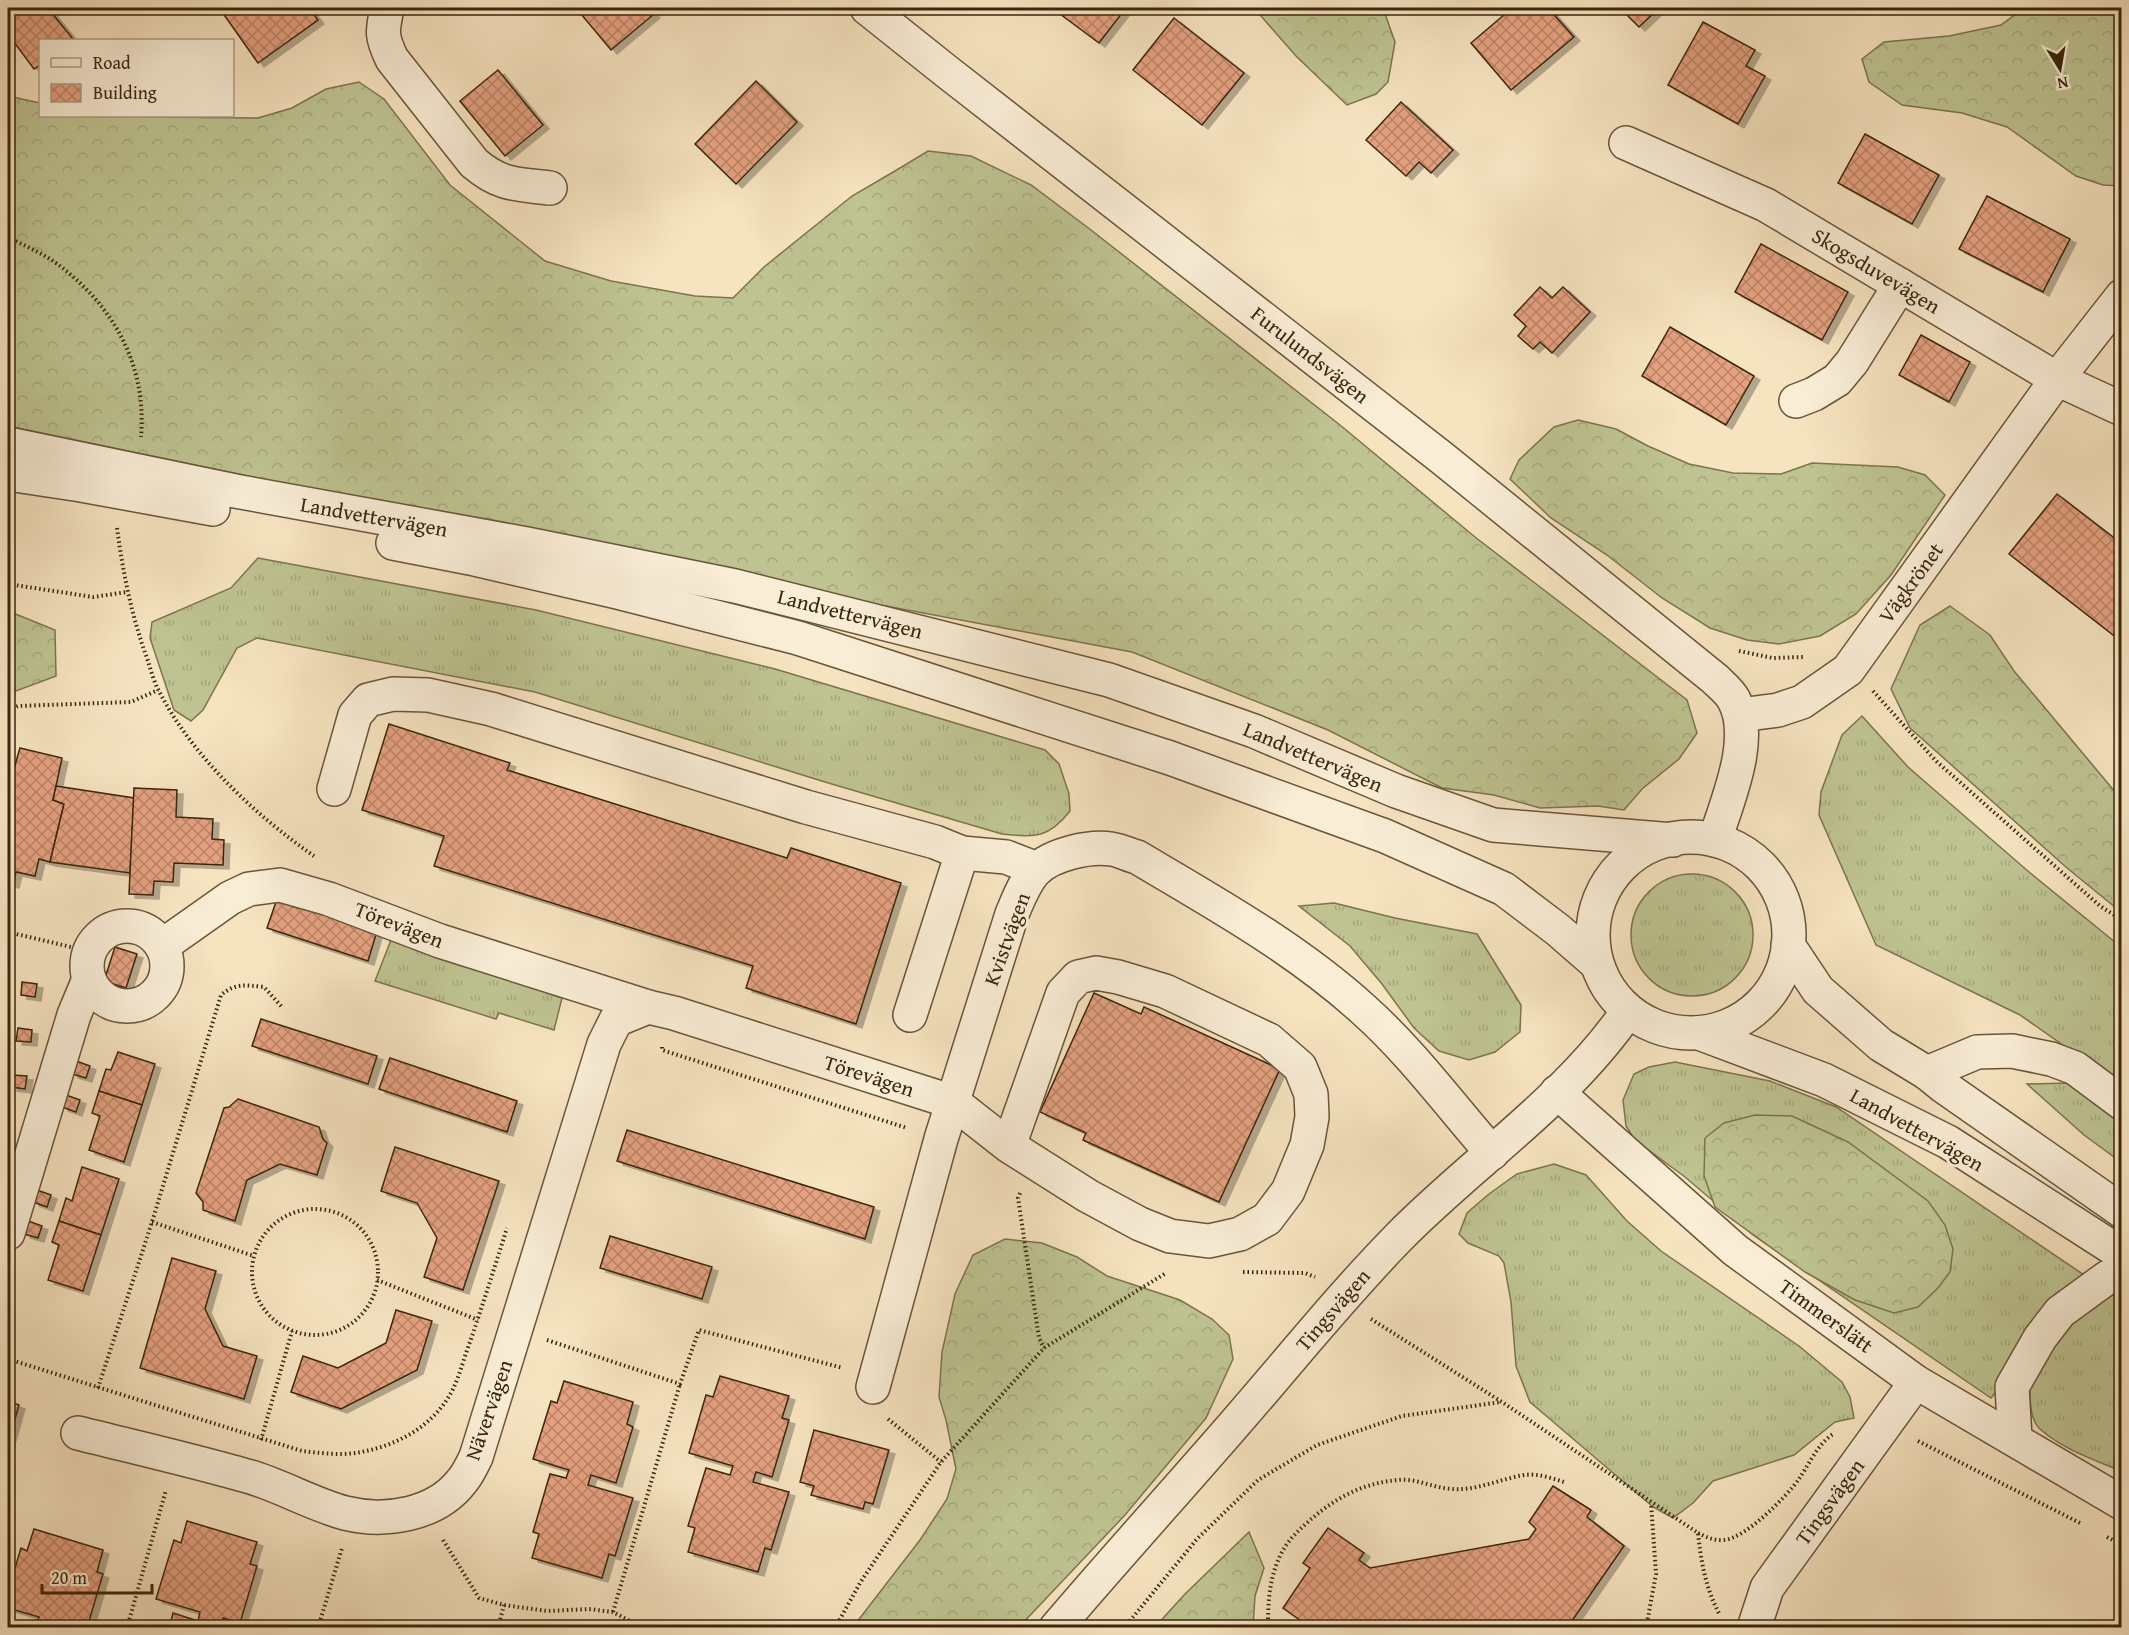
<svg xmlns="http://www.w3.org/2000/svg" width="2129" height="1635" viewBox="0 0 2129 1635" font-family="'Gentium Book Plus',serif">
  <defs>
    <pattern id="grass-tufts" width="24" height="20" patternUnits="userSpaceOnUse" patternTransform="scale(1.5)"><rect width="24" height="20" fill="#bec391"/><path d="M3 7l-1-3M5 7V3M7 7l1-3M15 17l-1-3M17 17v-4M19 17l1-3" fill="none" stroke="#a4a77c"/></pattern>
    <pattern id="forest-crowns" width="20" height="18" patternUnits="userSpaceOnUse" patternTransform="scale(1.5)"><rect width="20" height="18" fill="#bec391"/><path d="M2 6a3 3 0 1 1 6 0M12 15a3 3 0 1 1 6 0" fill="none" stroke="#a4a77c"/></pattern>
    <pattern id="building-cross-hatch" width="8" height="8" patternUnits="userSpaceOnUse" patternTransform="scale(1.5)"><rect width="8" height="8" fill="#e5a180"/><path d="M0 0l8 8M0 8l8-8" fill="none" stroke="#bb8367"/></pattern>
    <filter id="shadow"><feDropShadow dx="6" dy="4" stdDeviation="0" flood-color="#0004"/></filter>
  </defs>
  <rect width="100%" height="100%" fill="#f6e3c0"/>
  <filter id="stains"><feTurbulence type="fractalNoise" baseFrequency=".00333" numOctaves="4"/><feColorMatrix values="0 0 0 0 .2 0 0 0 0 .09 0 0 0 0 .02 0 0 0 .5 -.17"/></filter>
  <radialGradient id="worn" r=".72"><stop offset=".6" stop-color="#630" stop-opacity="0"/><stop offset="1" stop-color="#630" stop-opacity=".3"/></radialGradient>
  <g fill="url(#grass-tufts)" stroke="#7c744e" stroke-width="1.5">
    <path d="M258 558 536 610 775 669 1045 750 1059 764 1069 794 1070 811C1048 839 1035 837 1002 834L825 782 535 692 257 638 237 648 203 710 191 721 174 710 150 638 152 622 231 588Z"/>
    <path d="M1862 716 1908 767 2029 872 2121 947V1081L2113 1080 2020 1015 1876 945 1819 815 1821 792 1842 735Z"/>
    <circle cx="1692" cy="935" r="61"/>
    <path d="M1334 903 1395 918 1477 934 1521 1005 1520 1032 1495 1052 1469 1060 1439 1051 1414 1028 1382 984 1350 946 1299 906Z"/>
    <path d="M391 940 562 998 554 1030 499 1013 496 1019 375 981Z"/>
    <path d="M1675 1062 1770 1081 1836 1107 2087 1277 1991 1398 1753 1235 1685 1177 1635 1140 1626 1126 1623 1100 1634 1074 1649 1067Z"/>
    <path d="M2069 1083 2121 1124V1162L2084 1135 2027 1084Z"/>
    <path d="M1554 1164 1586 1175 1627 1221 1661 1251 1799 1346 1842 1382 1850 1397 1854 1418 1835 1422 1794 1455 1713 1481 1693 1503 1673 1518 1653 1507 1530 1402 1516 1366 1511 1302 1504 1263 1499 1256 1468 1243 1459 1234 1467 1213 1489 1194 1517 1174Z"/>
    <path d="M2110 1295H2121V1471C2095 1460 2062 1449 2040 1429 2032 1421 2031 1410 2030 1399 2025 1350 2076 1320 2110 1295Z"/>
  </g>
  <g fill="url(#forest-crowns)" stroke="#7c744e" stroke-width="1.5">
    <path d="M1254 8H1383L1395 42 1388 82 1376 94 1347 105 1296 56Z"/>
    <path d="M2024 8H2121V186L2103 185 2076 176 2007 127 1962 113 1902 105 1869 82 1862 59 1884 42 1949 36 2001 25Z"/>
    <path d="M359 82 384 99 450 185 545 261 611 281 695 296 733 298 764 267 852 196 895 171 928 151 971 156 1031 185 1091 230 1340 425 1475 537 1687 700 1697 733 1679 759 1642 789 1624 810 1598 806 1540 808 1494 795 1442 788 1328 730 1132 652 721 575 8 426V96L40 103V116L258 118 292 108 326 89Z"/>
    <path d="M1578 420 1616 429 1648 446 1689 464 1733 473 1781 474 1812 463 1898 467 1925 475 1945 495 1891 575 1856 614 1820 636 1779 644 1747 640 1710 628 1662 598 1607 555 1551 518 1510 479 1519 460 1554 427Z"/>
    <path d="M1950 606 1990 635 2014 671 2121 799V912L2067 868 1910 728 1891 689 1920 625Z"/>
    <path d="M8 611 55 630 56 676 8 694Z"/>
    <path d="M1755 1115 1792 1116 1848 1142 1928 1201 1945 1225 1953 1249 1950 1272 1938 1288 1918 1307 1894 1313 1855 1300 1805 1272 1715 1207 1704 1176 1705 1138 1724 1123Z"/>
    <path d="M1005 1239 1042 1243 1077 1257 1107 1276 1180 1300 1212 1319 1229 1335 1233 1359 1206 1418 1125 1515 1019 1627H853L920 1540 947 1499 956 1469 946 1420 939 1397 942 1352 955 1294 973 1255Z"/>
    <path d="M1249 1532 1264 1568 1255 1596 1253 1627H1155L1185 1594Z"/>
  </g>
  <g fill="url(#building-cross-hatch)" stroke="#3a260c" stroke-width="1.5" filter="url(#shadow)">
    <path d="M20 8H48L73 39 40 40V65L34 69 8 34V17Z"/>
    <path d="M222 8H309L318 20 258 63 220 9Z"/>
    <path d="M576 8H648L654 14 611 50Z"/>
    <path d="M1052 8H1126L1099 43Z"/>
    <path d="M1499 8H1548L1574 37 1511 90 1471 43 1505 14Z"/>
    <path d="M1620 8H1659L1639 27Z"/>
    <path d="M1174 18 1244 73 1202 125 1133 70Z"/>
    <path d="M1703 22 1755 50 1746 66 1765 76 1738 124 1668 85Z"/>
    <path d="M498 70 543 125 505 156 460 101Z"/>
    <path d="M756 81 797 122 736 184 695 144Z"/>
    <path d="M1401 102 1453 150 1431 173 1419 162 1406 176 1366 140Z"/>
    <path d="M1865 134 1939 175 1912 224 1838 183Z"/>
    <path d="M1987 196 2070 239 2043 292 1959 249Z"/>
    <path d="M1761 244 1848 292 1822 340 1735 292Z"/>
    <path d="M1540 287 1552 298 1563 287 1590 312 1552 353 1540 342 1533 349 1518 336 1526 326 1514 315Z"/>
    <path d="M1670 327 1754 376 1726 425 1642 376Z"/>
    <path d="M1921 335 1970 362 1949 402 1899 375Z"/>
    <path d="M2057 494 2122 544V642L2009 554Z"/>
    <path d="M389 724 510 763 507 770 787 858 791 848 901 883 856 1024 746 988 753 966 434 866 444 836 362 810Z"/>
    <path d="M20 748 62 758 53 800 64 804 50 862 39 859 35 876 16 872 13 884 8 883V789Z"/>
    <path d="M56 786 134 798 130 873 50 862 64 804 53 800Z"/>
    <path d="M134 788 177 790 176 817 213 819 212 839 224 840 223 865 174 863 173 882 154 881 153 895 129 894Z"/>
    <path d="M277 899 377 931 368 961 267 928Z"/>
    <path d="M115 947 137 954 126 988 104 981Z"/>
    <path d="M22 982 37 984 35 997 21 995Z"/>
    <path d="M1094 993 1141 1014 1144 1007 1280 1069 1219 1202 1083 1140 1086 1133 1040 1112Z"/>
    <path d="M261 1019 377 1056 368 1084 252 1046Z"/>
    <path d="M18 1028 32 1030 31 1042 16 1041Z"/>
    <path d="M118 1052 155 1064 142 1105 99 1091 106 1069 111 1070Z"/>
    <path d="M390 1058 517 1101 507 1132 379 1089Z"/>
    <path d="M76 1061 90 1066 86 1078 72 1074Z"/>
    <path d="M12 1075 27 1076 25 1089 11 1087Z"/>
    <path d="M99 1091 142 1105 124 1162 89 1150 100 1116 92 1113Z"/>
    <path d="M66 1095 80 1100 76 1112 62 1107Z"/>
    <path d="M238 1099 319 1127 323 1139 327 1143 317 1175 280 1164 247 1180 235 1221 203 1210V1202L196 1193 224 1108 229 1107Z"/>
    <path d="M627 1130 874 1207 865 1239 617 1161Z"/>
    <path d="M395 1147 499 1181 463 1290 424 1277 437 1238 417 1203 381 1191Z"/>
    <path d="M82 1167 119 1179 101 1235 59 1221 66 1198 72 1201Z"/>
    <path d="M37 1190 51 1195 47 1207 33 1202Z"/>
    <path d="M28 1221 42 1226 38 1238 24 1234Z"/>
    <path d="M59 1221 101 1235 83 1291 48 1280 59 1245 52 1242Z"/>
    <path d="M610 1236 712 1267 702 1299 600 1268Z"/>
    <path d="M172 1258 216 1271 205 1309 223 1346 257 1356 244 1399 140 1368Z"/>
    <path d="M396 1310 432 1321 417 1370 341 1409 291 1392 303 1356 338 1368 386 1343Z"/>
    <path d="M720 1376 789 1396 782 1418 789 1420 772 1477 756 1472 753 1482 789 1492 771 1550 765 1548 758 1572 688 1552 695 1528 688 1526 706 1468 730 1475 733 1466 689 1453 706 1395 713 1397Z"/>
    <path d="M564 1381 633 1402 627 1424 633 1427 616 1483 591 1475 588 1485 633 1498 615 1556 609 1554 602 1578 532 1558 539 1534 533 1532 550 1474 566 1478 569 1470 533 1459 551 1401 557 1403Z"/>
    <path d="M8 1401 19 1405 8 1444Z"/>
    <path d="M814 1430 889 1450 873 1504 865 1502 863 1509 811 1495 814 1486 800 1482Z"/>
    <path d="M1553 1486 1591 1510 1587 1517 1624 1546 1567 1628H1553L1544 1621 1507 1628H1311L1283 1608 1310 1568 1303 1563 1328 1528 1364 1553 1359 1560 1370 1568 1529 1539 1536 1529 1529 1522Z"/>
    <path d="M187 1521 257 1542 250 1564 257 1566 240 1623 223 1618 220 1628H169L173 1613 198 1621 200 1612 156 1599 174 1540 181 1543Z"/>
    <path d="M34 1529 103 1550 97 1572 103 1574 87 1628H77L61 1623 60 1628H18L20 1621 36 1626 39 1617 8 1608V1591L21 1548 27 1551Z"/>
  </g>
  <g fill="none" stroke-linecap="round" stroke-linejoin="round">
    <defs>
      <g id="minor">
        <path d="M387 8C382 32 381 36 392 59L474 163C501 186 517 184 550 188"/>
        <path d="M867 8 946 71 1442 458 1715 679C1721 685 1730 692 1734 700 1755 739 1727 801 1715 840"/>
        <path d="M1626 143 1766 205 2057 379 2122 409"/>
        <path d="M1796 401 1814 394 1837 380 1852 362 1900 285"/>
        <path d="M8 444 235 491 527 544 735 586 1109 680 1254 731 1396 791 1493 825 1673 840"/>
        <path d="M8 474 81 485 213 509"/>
        <path d="M393 543 470 558 617 592 798 638 1170 758 1385 836 1504 889 1558 930 1597 964"/>
        <path d="M1740 715 1778 710 1802 702 1848 670 2057 379 2122 296"/>
        <path d="M334 789 355 715 368 700 393 694 428 695 491 709 806 807 935 842 962 853 1006 857 1037 869"/>
        <circle cx="1691" cy="935" r="98"/>
        <circle cx="127" cy="966" r="40"/>
        <path d="M1788 945 1818 990 1881 1045 1927 1073 1943 1086 2122 1211"/>
        <path d="M162 946 230 898 249 889 280 885 329 899 440 941 648 1007"/>
        <path d="M910 1015 962 853"/>
        <path d="M1699 1033 1824 1080 1948 1142 2122 1254"/>
        <path d="M1927 1073 1977 1052 2012 1051 2051 1059 2075 1068 2122 1103"/>
        <path d="M1557 1092 1735 1250 1916 1382 2122 1503"/>
        <path d="M8 1233 74 1015 89 979"/>
        <path d="M873 1387 941 1139 1012 914C1018 900 1025 881 1036 870 1053 854 1089 846 1111 849 1119 850 1129 855 1137 857 1215 903 1297 949 1364 1010 1412 1053 1450 1105 1492 1153"/>
        <path d="M78 1433C134 1447 191 1460 247 1476 280 1485 311 1504 345 1513 385 1523 436 1515 462 1481 468 1474 472 1465 476 1457L604 1044 616 1020 648 1007 674 1013 953 1102 1009 1146 1088 1196 1140 1224 1170 1236 1209 1241 1240 1234 1267 1219 1288 1191 1307 1145 1312 1117 1311 1094 1300 1067 1269 1040 1165 991 1118 977 1096 973 1078 977 1063 993 1009 1146"/>
        <path d="M2015 1438 2012 1387 2040 1338 2060 1312 2108 1277 2122 1275"/>
        <path d="M1056 1628C1118 1555 1182 1485 1244 1413 1296 1353 1345 1292 1400 1236 1475 1160 1567 1100 1628 1011"/>
        <path d="M1754 1628 1767 1588 1916 1382"/>
      </g>
    </defs>
    <use href="#minor" stroke="#695539" stroke-width="36"/>
    <g stroke="#3a260c" stroke-width="4" stroke-dasharray="1.5 3" stroke-linecap="butt">
      <path d="M8 237C25 246 45 254 60 266 115 308 147 367 141 437"/>
      <path d="M117 528C123 573 132 618 148 661 151 671 154 682 159 691 192 756 255 815 314 856"/>
      <path d="M8 584 93 597 127 592"/>
      <path d="M1739 651 1773 658 1803 657"/>
      <path d="M1873 691 1936 761 2100 906 2122 920"/>
      <path d="M8 710 18 706 131 702 158 690"/>
      <path d="M8 932 71 947"/>
      <path d="M662 1047V1050L907 1128"/>
      <path d="M1020 1193 1018 1198 1039 1338 1044 1348"/>
      <circle cx="315" cy="1272" r="63"/>
      <path d="M152 1222 254 1256"/>
      <path d="M1243 1272 1305 1273 1315 1277"/>
      <path d="M377 1280 478 1320"/>
      <path d="M1371 1319 1502 1402 1698 1533C1701 1562 1706 1590 1720 1615"/>
      <path d="M547 1340 680 1384 699 1330 843 1368"/>
      <path d="M8 1359 302 1451C321 1453 342 1456 361 1452 399 1445 435 1425 453 1389 460 1375 464 1357 470 1342 483 1304 495 1266 507 1228"/>
      <path d="M98 1388 152 1222 221 995C235 983 246 985 264 987L282 1007"/>
      <path d="M888 1419 941 1462"/>
      <path d="M261 1440 292 1331"/>
      <path d="M1918 1441 2082 1524"/>
      <path d="M1698 1533C1706 1537 1714 1541 1724 1540 1746 1538 1786 1497 1799 1479 1809 1464 1818 1444 1833 1434"/>
      <path d="M2107 1537 2122 1545"/>
      <path d="M443 1540 479 1598 504 1605 547 1611 589 1609 613 1612 643 1628"/>
      <path d="M613 1612 680 1384"/>
      <path d="M127 1628 166 1490"/>
      <path d="M318 1628 342 1548"/>
      <path d="M498 1628 504 1605"/>
      <path d="M835 1628 860 1583 941 1462 1044 1348 1166 1273"/>
      <path d="M1124 1628 1197 1539 1258 1480 1317 1445 1402 1416 1501 1402"/>
      <path d="M1268 1628C1268 1603 1269 1579 1280 1556 1287 1541 1297 1532 1309 1521 1335 1498 1363 1483 1398 1480 1417 1478 1433 1488 1452 1489 1476 1491 1500 1479 1524 1475 1537 1473 1551 1478 1564 1482"/>
      <path d="M1646 1628 1656 1574 1651 1503"/>
    </g>
    <use href="#minor" stroke="#f9edd6" stroke-width="33"/>
  </g>
  <g text-anchor="middle" stroke-width="6" stroke-linejoin="round" paint-order="stroke">
    <g font-size="21" fill="#3a260c" stroke="#f9edd6">
      <text transform="translate(1876 271) rotate(31)" y="7">Skogsduvevägen</text>
      <text transform="translate(1310 355) rotate(38)" y="7">Furulundsvägen</text>
      <text transform="translate(374 517) rotate(10)" y="7">Landvettervägen</text>
      <text transform="translate(1911 583) rotate(-54)" y="7">Vägkrönet</text>
      <text transform="translate(850 614) rotate(14)" y="7">Landvettervägen</text>
      <text transform="translate(1313 757) rotate(23)" y="7">Landvettervägen</text>
      <text transform="translate(399 925) rotate(21)" y="7">Törevägen</text>
      <text transform="translate(1007 939) rotate(-70)" y="7">Kvistvägen</text>
      <text transform="translate(869 1076) rotate(18)" y="7">Törevägen</text>
      <text transform="translate(1917 1130) rotate(29)" y="7">Landvettervägen</text>
      <text transform="translate(1333 1310) rotate(-49)" y="7">Tingsvägen</text>
      <text transform="translate(1826 1316) rotate(36)" y="7">Timmerslätt</text>
      <text transform="translate(489 1410) rotate(-71)" y="7">Nävervägen</text>
      <text transform="translate(1830 1502) rotate(-54)" y="7">Tingsvägen</text>
    </g>
  </g>
  <rect width="2129" height="1635" fill="none" stroke="#f6e3c0" stroke-width="30"/>
  <rect x="9" y="9" width="2111" height="1617" fill="none" stroke="#3a260c" stroke-width="3"/>
  <rect x="15" y="15" width="2099" height="1605" fill="none" stroke="#3a260c" stroke-width="1.5"/>
  <rect x="39" y="39" width="195" height="78" fill="#f9edd6" stroke="#ad9d85" stroke-width="1.5"/>
  <rect x="51" y="58" width="30" height="9" fill="#f9edd6" stroke="#ad9d85" stroke-width="1.5"/>
  <text x="93" y="69" font-size="18" fill="#3a260c">Road</text>
  <rect x="51" y="84" width="30" height="18" fill="url(#building-cross-hatch)" stroke="#ad9d85" stroke-width="1.5"/>
  <text x="93" y="99" font-size="18" fill="#3a260c">Building</text>
  <g transform="translate(2060 69) rotate(169)" stroke="#f9edd6" stroke-width="4.5" paint-order="stroke">
  <path d="M0-4.5L10 22L0 15L-10 22Z" fill="#3a260c"/>
  <text y="-9" font-size="16" font-weight="bold" text-anchor="middle" fill="#3a260c">N</text>
  </g>
  <path d="M42 1584v9h110v-9" fill="none" stroke="#3a260c" stroke-width="3"/>
  <text x="51" y="1584" font-size="18" fill="#3a260c" stroke="#f9edd6" stroke-width="4.5" paint-order="stroke">20 m</text>
  <rect width="100%" height="100%" filter="url(#stains)"/>
  <rect width="100%" height="100%" fill="url(#worn)"/>
</svg>
